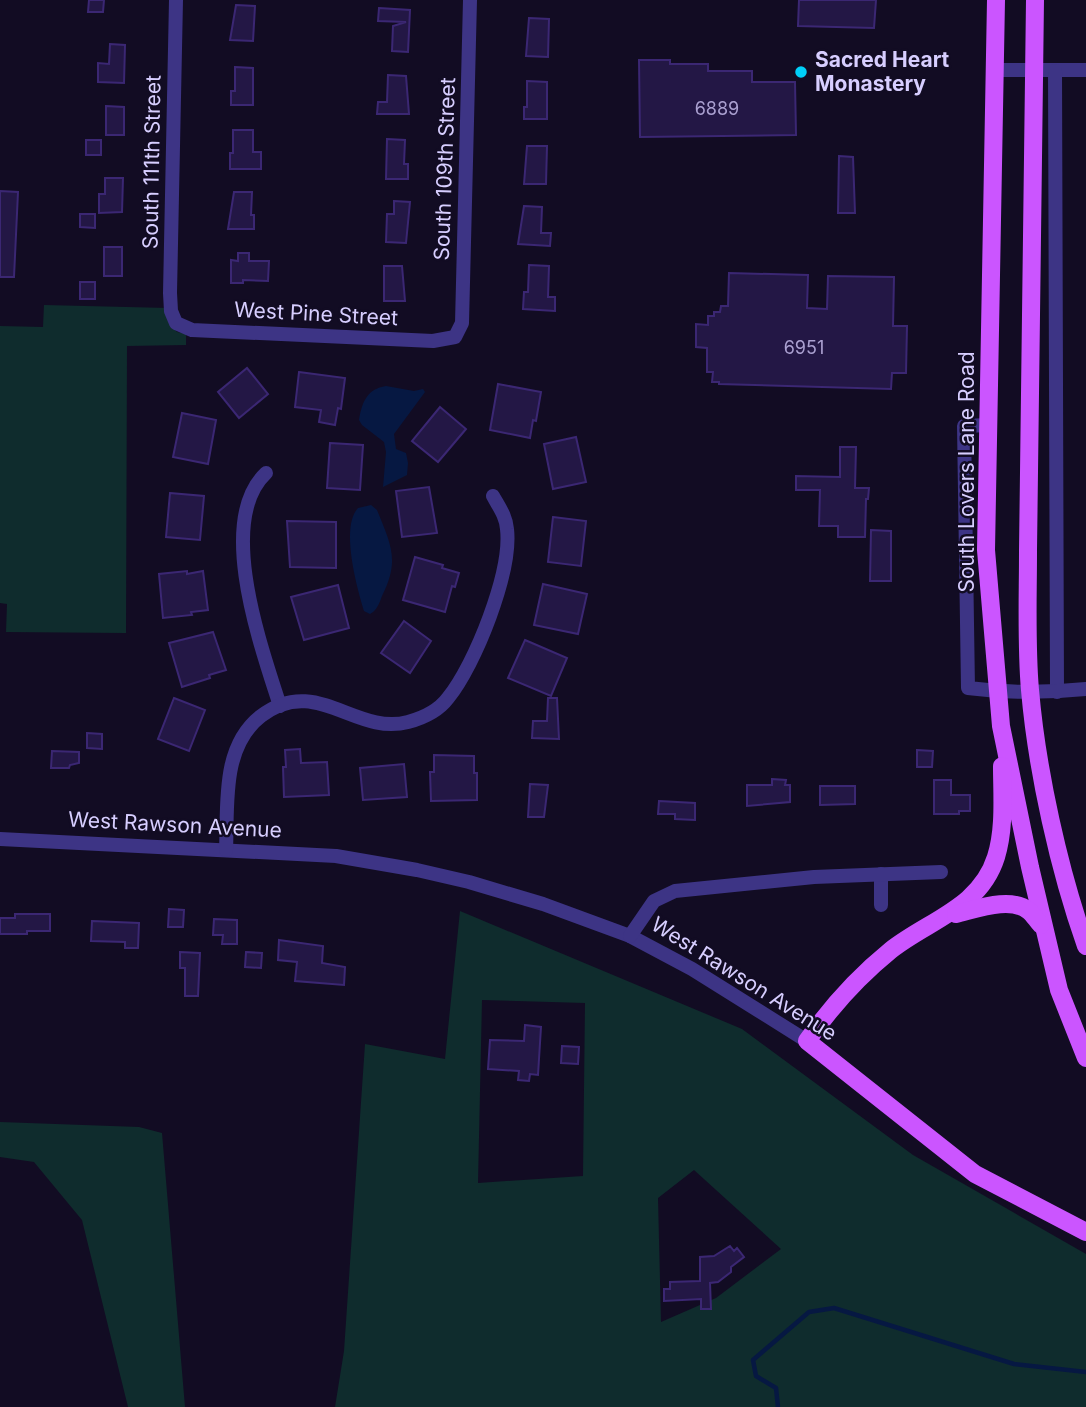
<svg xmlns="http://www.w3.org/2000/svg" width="1086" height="1407" viewBox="0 0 1086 1407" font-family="Inter,sans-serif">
  <rect width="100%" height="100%" fill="#120c23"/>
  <g fill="#0f2c2d" fill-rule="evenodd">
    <path d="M44 305 168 308 169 324 177 332 186 334V345L127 346 126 633 6 632 7 604 0 603V326L43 327Z"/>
    <path d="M460 911 742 1029 913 1155 1086 1254V1407H335L344 1351 365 1044 445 1059ZM482 1000 585 1003 583 1176 478 1183ZM694 1170 781 1249 716 1298 661 1322 658 1198Z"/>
    <path d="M0 1122 139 1127 162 1133 185 1407H128L82 1220 34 1162 0 1157Z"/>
  </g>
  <g fill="#061842">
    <path d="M386 386 414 391 423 389 425 392 394 434 396 449 406 453 408 463 407 475 383 487 386 452 384 442 362 425 359 420C362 402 367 389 386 386Z"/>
    <path d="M371 505 377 510C391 545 400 560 382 596 379 604 377 610 370 614L364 611C357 588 340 527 358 508Z"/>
  </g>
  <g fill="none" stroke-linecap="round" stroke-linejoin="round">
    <path stroke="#061842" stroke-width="4.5" d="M778 1407 776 1388 756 1376 753 1360 809 1312 834 1308 1014 1364 1086 1372"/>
  </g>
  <g fill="#231745" stroke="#3b2773" stroke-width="2">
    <path d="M89 0H104L103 12H88Z"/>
    <path d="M799 0H876L874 28 798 26Z"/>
    <path d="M236 5 255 6 253 41 230 40Z"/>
    <path d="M379 8 410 10 408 52 392 51 393 26 406 22 378 21Z"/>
    <path d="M529 18 549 19 548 57 526 56Z"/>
    <path d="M110 44 125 45 124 83 98 82V63L109 64Z"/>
    <path d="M639 60H670V64H708V71H752V82H795L796 135 640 137Z"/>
    <path d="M235 67 253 68V105H231V91H235Z"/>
    <path d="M388 75 406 76 409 114H377L378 102H387Z"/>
    <path d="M527 81 547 82V119H524V107H527Z"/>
    <path d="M106 106 124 107V135H106Z"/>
    <path d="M233 130H253V152H261V169H230V153H233Z"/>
    <path d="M387 139 405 140 404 164H408V179H386Z"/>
    <rect x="86" y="140" width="15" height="15"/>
    <path d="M527 146H547L546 184H524Z"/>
    <path d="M839 156 853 157 855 213H838Z"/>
    <path d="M105 178H123L122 212 99 213V194H105Z"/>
    <path d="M0 191 18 192 14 277H0Z"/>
    <path d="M234 192H252L251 215H254V229H228Z"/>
    <path d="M394 201 410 202 406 243 386 242 387 214H394Z"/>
    <path d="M524 206 542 207 541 233H551L550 246 518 244Z"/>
    <path d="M80 214H95V228L80 227Z"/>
    <rect x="104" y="247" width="18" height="29"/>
    <path d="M238 253H249V261H269L268 281 243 280V283H231V260L238 261Z"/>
    <path d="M529 265 549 266 548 297H555V311L523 309 524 292H528Z"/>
    <path d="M384 266H402L405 301H384Z"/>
    <path d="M729 273 808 275 807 308 827 309 828 276 894 277 893 326H907L906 373H892L891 389 719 384V382H712L713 372H707V348L696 347V324L708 325V316H714V312H720L721 306H728Z"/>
    <rect x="80" y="282" width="15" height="17"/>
    <path d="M247 368 268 394 239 418 218 392Z"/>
    <path d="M299 372 345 378 341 409 338 408 335 425 319 422 321 410 295 407Z"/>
    <path d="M498 384 541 392 536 421 533 420 530 438 490 430Z"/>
    <path d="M440 407 466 429 438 462 412 441Z"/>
    <path d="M182 413 216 420 208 464 173 457Z"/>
    <path d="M576 437 586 482 553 489 544 444Z"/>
    <path d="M330 443 363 445 360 490 327 488Z"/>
    <path d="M840 447H856L855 488H869L868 499H866L865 537H838V526H819L820 490H796V476L840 477Z"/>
    <path d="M429 487 437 533 402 537 396 491Z"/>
    <path d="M170 493 204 496 200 540 166 537Z"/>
    <path d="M553 517 586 521 581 566 548 562Z"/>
    <path d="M287 521 336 522V568L290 567Z"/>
    <path d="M871 530 891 531V581H870Z"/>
    <path d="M415 557 443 565 442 568 459 573 455 587 452 586 445 612 403 600Z"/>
    <path d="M187 571V574L203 571 208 610 191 612 192 615 163 618 159 574Z"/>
    <path d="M543 584 587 594 578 634 534 625Z"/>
    <path d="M338 585 349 628 304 640 291 597Z"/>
    <path d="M404 621 431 641 410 673 381 653Z"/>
    <path d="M213 632 226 670 209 675 210 678 182 687 169 643Z"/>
    <path d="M525 640 567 658 551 696 508 678Z"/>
    <path d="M174 698 205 710 189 751 158 739Z"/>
    <path d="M548 698H557L559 739 532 738 533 721H547Z"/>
    <path d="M87 733 102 734V749L87 748Z"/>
    <path d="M300 749 301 763 327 762 329 795 284 797 283 767H286L285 750Z"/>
    <path d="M917 750 933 751 932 767H917Z"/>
    <path d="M52 751 79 752V763L70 765 69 768H51Z"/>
    <path d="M434 755 474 756V773H477V800L431 801 430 772H434Z"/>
    <path d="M404 764 407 797 363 800 360 768Z"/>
    <path d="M772 779 786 780 785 785H790V802L747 806V785H772Z"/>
    <path d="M934 780H951V795H970V811H959V814H934Z"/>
    <path d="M530 784 548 785 544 817H528Z"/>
    <path d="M820 786H855V804L820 805Z"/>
    <path d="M659 801 695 803V820L675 819V814H658Z"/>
    <path d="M169 909 184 910 183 927H168Z"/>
    <path d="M15 914H50V931H27V934H0V918H15Z"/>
    <path d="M214 919 237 920V944H222L223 935H213Z"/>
    <path d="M92 921 139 923 138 948H125V942L91 941Z"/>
    <path d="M279 940 323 946 322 963 345 967 344 985 295 981 297 962 278 960Z"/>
    <path d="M180 952 200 953 198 996H185V968H180Z"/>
    <path d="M246 952 262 953 261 968 245 967Z"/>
    <path d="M525 1025 541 1027 538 1075 530 1074 529 1081 518 1080 519 1071 488 1069 490 1040 524 1041Z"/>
    <path d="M562 1046 579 1047 578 1064 561 1063Z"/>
    <path d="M730 1246 734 1251 737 1248 744 1257 731 1267V1272L718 1282 710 1283 711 1309H701V1299L664 1301V1289H670V1282L700 1281V1257L714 1256Z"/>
  </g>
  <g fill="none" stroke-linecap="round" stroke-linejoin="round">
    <g stroke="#3d3485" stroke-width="14">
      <path d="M176 0 170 293 171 311 176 323 192 330 433 341 455 337 462 323 470 0"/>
      <path d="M994 70H1086"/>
      <path d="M1055 71 1057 692"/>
      <path d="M989 425 964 426 968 688C1007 693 1046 693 1086 689"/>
      <path d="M266 473C215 521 262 649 280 706"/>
      <path d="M0 839 336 856 417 870 469 882 543 904 630 936 692 969 807 1041"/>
      <path d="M226 850C228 805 221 747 261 716 316 674 355 736 408 722 423 718 439 710 448 698 475 665 512 572 507 529 506 516 499 507 493 496"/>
      <path d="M881 874V905"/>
      <path d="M630 936 654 901 675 891 814 877 941 872"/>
    </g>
    <g stroke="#cb55ff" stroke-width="18">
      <path d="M996 0 986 550 1001 726 1030 867 1059 990 1086 1058"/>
      <path d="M1035 0 1028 551C1028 598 1026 644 1030 690 1037 771 1059 870 1086 946"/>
      <path d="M1002 766C1002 796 1005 828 996 857 980 908 929 920 891 950 859 976 830 1008 807 1041L975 1174 1086 1232"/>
      <path d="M956 914C977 909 1011 896 1029 911 1034 915 1037 921 1041 925"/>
    </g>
  </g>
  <circle fill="#00cff9" stroke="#120c23" stroke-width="2.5" cx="801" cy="72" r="7"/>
  <g text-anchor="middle" stroke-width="5" stroke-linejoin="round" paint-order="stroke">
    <g font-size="18" fill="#aaa0d0">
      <text x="717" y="115">6889</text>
      <text x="804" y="354">6951</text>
    </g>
    <g font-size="21" font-weight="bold" fill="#d7ceff" stroke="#120c23" text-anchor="start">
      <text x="815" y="67">Sacred Heart<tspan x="815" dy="24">Monastery</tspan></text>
    </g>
    <g font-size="21" fill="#d7ceff" stroke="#120c23">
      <text transform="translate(152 162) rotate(-89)" y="7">South 111th Street</text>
      <text transform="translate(445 169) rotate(-88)" y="7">South 109th Street</text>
      <text transform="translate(316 314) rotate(3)" y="7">West Pine Street</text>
      <text transform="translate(967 472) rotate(-90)" y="7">South Lovers Lane Road</text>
      <text transform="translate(175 825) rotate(3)" y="7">West Rawson Avenue</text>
      <text transform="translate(744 979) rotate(32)" y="7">West Rawson Avenue</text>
    </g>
  </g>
</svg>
